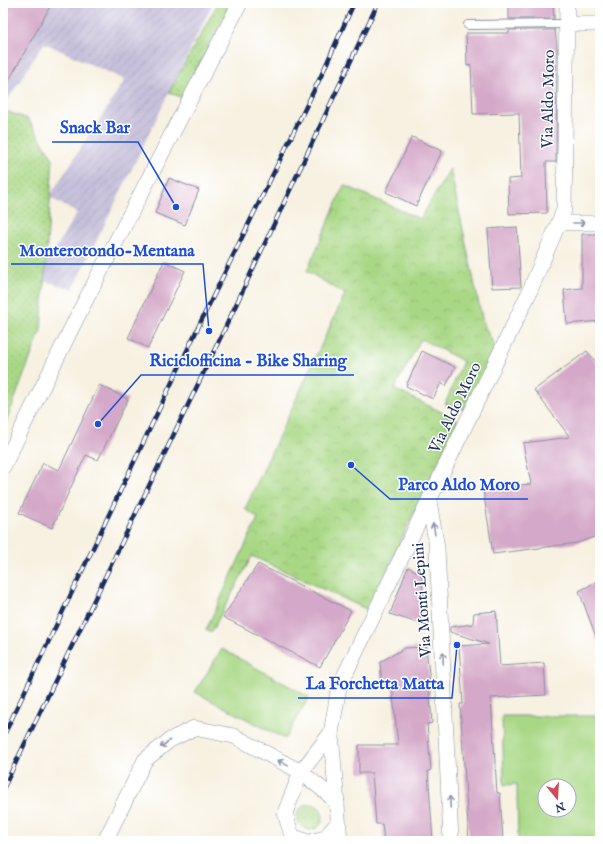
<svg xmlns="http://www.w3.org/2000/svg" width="603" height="844" viewBox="0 0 603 844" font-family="'IM FELL English',serif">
  <defs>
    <pattern id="industrial-furrows" width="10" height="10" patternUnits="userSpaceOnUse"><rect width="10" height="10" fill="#c6c0da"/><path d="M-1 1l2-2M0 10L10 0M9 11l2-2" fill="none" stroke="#aaa5be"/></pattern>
    <pattern id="grass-dots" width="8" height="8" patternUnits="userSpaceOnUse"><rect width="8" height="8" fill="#a9d885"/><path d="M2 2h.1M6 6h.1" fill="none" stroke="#91ba75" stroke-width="1.8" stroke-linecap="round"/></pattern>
    <pattern id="park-crowns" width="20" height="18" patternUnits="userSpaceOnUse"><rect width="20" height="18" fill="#a9d885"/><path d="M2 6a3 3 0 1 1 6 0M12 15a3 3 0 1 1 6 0" fill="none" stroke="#91ba75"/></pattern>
  </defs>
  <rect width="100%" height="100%" fill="#fff"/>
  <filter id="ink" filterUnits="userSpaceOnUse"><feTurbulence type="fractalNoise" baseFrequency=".025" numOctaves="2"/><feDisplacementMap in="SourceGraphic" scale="8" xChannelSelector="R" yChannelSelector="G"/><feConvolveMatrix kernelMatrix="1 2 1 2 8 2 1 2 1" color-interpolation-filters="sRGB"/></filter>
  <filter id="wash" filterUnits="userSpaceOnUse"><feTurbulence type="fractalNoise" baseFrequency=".012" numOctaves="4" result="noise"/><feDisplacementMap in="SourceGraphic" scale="16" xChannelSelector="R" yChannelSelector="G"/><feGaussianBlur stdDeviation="0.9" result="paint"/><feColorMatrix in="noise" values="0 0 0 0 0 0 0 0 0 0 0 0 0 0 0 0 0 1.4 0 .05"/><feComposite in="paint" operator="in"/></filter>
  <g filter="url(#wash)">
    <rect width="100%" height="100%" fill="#f7f1e1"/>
    <path fill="url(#industrial-furrows)" d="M3 3H213L73 289 37 279 77 213 49 197 125 80 44 43 5 104 3 103Z"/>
    <g fill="url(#grass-dots)" stroke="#628472">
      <path d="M218 3H232L182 98 169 92Z"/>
      <path d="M3 110 28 119 53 159 41 330 3 430Z"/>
      <circle cx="310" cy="817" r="13"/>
    </g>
    <path fill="url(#park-crowns)" stroke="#628472" d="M450 169 483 323 495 347 467 410 445 404 463 361 421 339 394 389 458 420 368 610 252 556 211 633 206 630 258 518 245 509 345 294 307 271 344 185 420 219Z"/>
    <g fill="#a9d885" stroke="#628472" fill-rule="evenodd">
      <path d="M222 649 309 697 285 739 195 692Z"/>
      <path d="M502 716H600V841H518L517 784 504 785ZM545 786H569V810H545Z"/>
    </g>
    <g id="blocks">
      <g fill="#d4a8c8">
        <path d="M3 3H52L3 91Z"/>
        <path d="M509 3H553L554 19H509Z"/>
        <path d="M509 30H555L557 48 556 162H546L547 213 509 214 508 179 521 178 519 113 473 114 471 65 467 66 466 33H509Z"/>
        <path d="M412 137 442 151 416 206 386 192Z"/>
        <path d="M169 178 199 190 185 225 155 213Z"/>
        <path d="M517 227 521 287 492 288 488 229Z"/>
        <path d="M582 234H600V321L567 324 564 290 582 288Z"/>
        <path d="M164 261 185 271 148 348 128 338Z"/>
        <path d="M422 351 455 367 446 386 441 383 433 399 406 386Z"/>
        <path d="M587 351 600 367V535L577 543 493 554 483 489 531 484 523 443 570 437 534 390Z"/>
        <path d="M99 385 128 399 98 460 86 455 52 528 19 513 43 463 59 470Z"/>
        <path d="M258 564 351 611 320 667 223 617Z"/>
        <path d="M408 567 421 574 425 607 418 623 390 614Z"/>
        <path d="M600 580V641L598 642 579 591Z"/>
        <path d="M496 611 500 666 544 663 546 695 491 698 497 793H500L503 841H469L460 704H463L459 646 489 644 450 632V627L473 624 474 613Z"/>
        <path d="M426 647 430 683H429L432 723 427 724 431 770 428 771 433 841H384L382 824H376L372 773H359V745H398L392 685H382L380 662 405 648Z"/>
      </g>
    </g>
  </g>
  <g filter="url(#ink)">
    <use href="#blocks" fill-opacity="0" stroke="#8990a0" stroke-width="1"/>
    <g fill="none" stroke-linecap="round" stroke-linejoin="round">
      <defs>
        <path id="service" d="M468 25 566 24"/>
        <g id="minor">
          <path d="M566 24H600"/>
          <path d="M559 223H600"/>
          <path d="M3 467 81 309 240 3"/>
          <path d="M429 501 437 548 451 841"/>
          <path d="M105 841 145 760 170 740 194 728 234 736 301 772 327 793 337 803"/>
          <path d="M305 841 292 836 285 813 301 772 331 733"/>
          <path d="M313 841 325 838 338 823"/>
          <path d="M340 841 331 733 339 687 528 295 564 210 567 3"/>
        </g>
      </defs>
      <use href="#service" stroke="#8990a0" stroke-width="10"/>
      <use href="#minor" stroke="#8990a0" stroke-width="16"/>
      <use href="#service" stroke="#fff" stroke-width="8"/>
      <use href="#minor" stroke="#fff" stroke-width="15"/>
      <defs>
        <g id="rail">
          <path d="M3 737 204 315 321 76 354 3"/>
          <path d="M3 789 226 326 378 3"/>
        </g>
      </defs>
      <use href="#rail" stroke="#1b2f5e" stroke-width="4.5"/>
      <use href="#rail" stroke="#fff" stroke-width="3" stroke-dasharray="9" stroke-linecap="butt"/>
    </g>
    <defs><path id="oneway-shaft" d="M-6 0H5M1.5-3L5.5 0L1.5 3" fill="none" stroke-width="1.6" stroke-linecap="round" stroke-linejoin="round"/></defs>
    <g stroke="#8d97ae">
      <use href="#oneway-shaft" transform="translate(579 223)"/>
      <use href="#oneway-shaft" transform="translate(434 529) rotate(-100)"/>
      <use href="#oneway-shaft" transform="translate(443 658) rotate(-93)"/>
      <use href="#oneway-shaft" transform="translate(165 744) rotate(143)"/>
      <use href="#oneway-shaft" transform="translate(283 763) rotate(-151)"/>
      <use href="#oneway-shaft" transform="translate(450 802) rotate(-93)"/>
    </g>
  </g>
  <g text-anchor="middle" stroke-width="3" stroke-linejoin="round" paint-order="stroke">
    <g font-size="16" fill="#1b2f5e" stroke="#fff">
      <text transform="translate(547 99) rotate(-89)" y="6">Via Aldo Moro</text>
      <text transform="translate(454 407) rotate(-64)" y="6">Via Aldo Moro</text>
      <text transform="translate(421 600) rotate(-94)" y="6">Via Monti Lepini</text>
    </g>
  </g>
  <path fill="none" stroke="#1d4ed8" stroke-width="1.5" d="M176 207L138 142H52M209 331L203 264H11M98 424L141 375H354M351 465L390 499H528M457 645L452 698H298"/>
  <g fill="#1d4ed8" stroke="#fff" stroke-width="1.5">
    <circle cx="176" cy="207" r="4"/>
    <circle cx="209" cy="331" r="4"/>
    <circle cx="98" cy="424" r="4"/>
    <circle cx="351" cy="465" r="4"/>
    <circle cx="457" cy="645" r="4"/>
  </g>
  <g font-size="17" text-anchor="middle" font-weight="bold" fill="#1d4ed8" stroke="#fff" stroke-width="3" stroke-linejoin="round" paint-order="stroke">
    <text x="95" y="133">Snack Bar</text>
    <text x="107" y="256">Monterotondo-Mentana</text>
    <text x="248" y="366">Riciclofficina - Bike Sharing</text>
    <text x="459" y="490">Parco Aldo Moro</text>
    <text x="375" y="689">La Forchetta Matta</text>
  </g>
  <rect width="603" height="844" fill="none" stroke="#fff" stroke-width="16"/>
  <g transform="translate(557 798) rotate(162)"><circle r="19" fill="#ffffff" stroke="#a4acbf"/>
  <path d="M0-3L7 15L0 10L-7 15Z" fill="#d1495b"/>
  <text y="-6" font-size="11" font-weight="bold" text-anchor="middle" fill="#1b2f5e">N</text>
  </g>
</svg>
